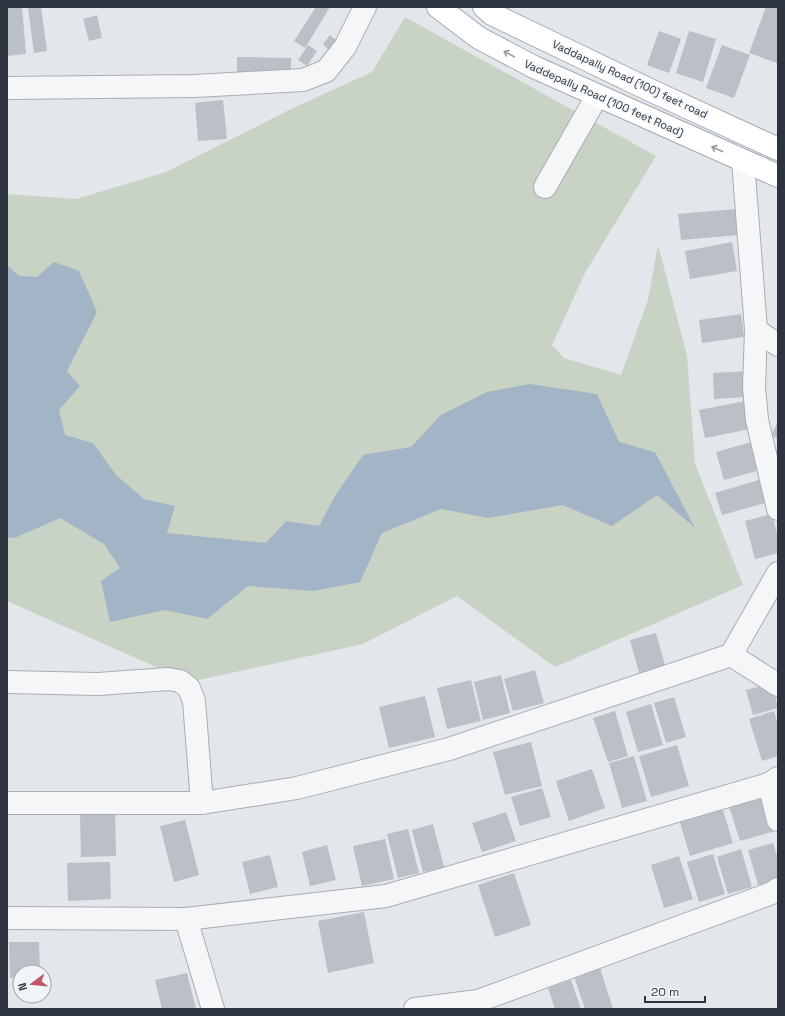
<svg xmlns="http://www.w3.org/2000/svg" width="785" height="1016" viewBox="0 0 785 1016" font-family="'Space Grotesk',sans-serif">
  <rect width="100%" height="100%" fill="#e3e6ea"/>
  <path fill="#c9d3c5" d="M405 17 656 156 585 273 552 345 564 358 621 375 648 300 658 245 687 355 695 464 743 585 555 667 457 596 363 644 190 682 7 601V194L76 199 166 172 289 110 372 72Z"/>
  <path fill="#a2b4c6" d="M54 262 79 271 97 312 67 371 80 386 59 410 65 435 93 443 116 475 144 499 175 506 167 533 266 543 286 521 319 526 335 496 363 455 411 447 441 415 487 392 530 384 597 394 619 442 655 452 695 528 657 495 612 526 563 505 488 518 441 509 382 533 360 582 313 591 248 586 207 619 165 610 110 622 101 581 120 568 104 544 60 518 15 538 7 537V265L19 276 37 277Z"/>
  <g fill="#bbbfc6">
    <path d="M7 7H22L26 54 7 56Z"/>
    <path d="M41 7 47 51 34 53 28 8Z"/>
    <path d="M316 7H330L305 48 294 41Z"/>
    <path d="M766 7H778L777 63 749 53Z"/>
    <path d="M97 15 102 38 89 41 83 19Z"/>
    <path d="M659 31 681 39 669 73 647 65Z"/>
    <path d="M689 31 716 39 703 82 676 73Z"/>
    <path d="M330 35 337 41 329 50 323 44Z"/>
    <path d="M308 45 317 51 307 66 298 60Z"/>
    <path d="M722 45 750 55 734 98 706 88Z"/>
    <path d="M237 57 291 58V73L237 72Z"/>
    <path d="M223 100 227 139 198 141 195 103Z"/>
    <path d="M736 209 739 235 681 240 678 214Z"/>
    <path d="M732 242 737 271 690 279 685 251Z"/>
    <path d="M741 314 744 337 702 343 699 320Z"/>
    <path d="M747 371 749 397 714 399 713 373Z"/>
    <path d="M745 401 750 429 705 438 699 410Z"/>
    <path d="M778 422V439L771 435Z"/>
    <path d="M752 442 760 470 724 480 716 452Z"/>
    <path d="M759 480 765 503 722 515 715 493Z"/>
    <path d="M772 514 778 537V553L755 559 745 521Z"/>
    <path d="M656 633 666 669 640 676 630 640Z"/>
    <path d="M535 670 544 703 513 711 504 679Z"/>
    <path d="M501 675 510 713 483 720 474 682Z"/>
    <path d="M471 680 481 721 447 729 437 688Z"/>
    <path d="M772 683 778 708 753 715 746 690Z"/>
    <path d="M425 696 435 737 389 748 379 707Z"/>
    <path d="M674 697 686 737 666 743 654 703Z"/>
    <path d="M651 704 663 745 638 752 626 712Z"/>
    <path d="M615 711 628 756 608 762 593 718Z"/>
    <path d="M774 711 778 725V756L762 761 749 719Z"/>
    <path d="M531 742 542 786 505 795 493 752Z"/>
    <path d="M677 745 689 786 651 797 639 756Z"/>
    <path d="M634 756 647 801 622 808 609 763Z"/>
    <path d="M592 769 605 808 569 821 556 781Z"/>
    <path d="M542 788 551 817 520 826 511 797Z"/>
    <path d="M763 793 775 831 740 841 728 803Z"/>
    <path d="M722 807 733 843 690 856 679 819Z"/>
    <path d="M115 812 116 856 81 857 80 813Z"/>
    <path d="M506 812 516 841 482 852 472 823Z"/>
    <path d="M185 820 199 875 174 882 160 826Z"/>
    <path d="M433 824 444 867 423 872 412 830Z"/>
    <path d="M408 829 419 873 398 878 387 834Z"/>
    <path d="M385 839 394 879 362 886 353 846Z"/>
    <path d="M773 843 778 859V879L758 885 748 850Z"/>
    <path d="M327 845 336 880 310 886 302 852Z"/>
    <path d="M741 849 752 887 728 894 717 857Z"/>
    <path d="M713 854 725 894 699 902 687 862Z"/>
    <path d="M270 855 278 887 250 894 242 862Z"/>
    <path d="M679 856 693 899 664 908 651 865Z"/>
    <path d="M110 862 111 899 68 901 67 863Z"/>
    <path d="M514 873 531 925 495 937 478 885Z"/>
    <path d="M364 912 374 963 328 973 318 921Z"/>
    <path d="M9 942H39L40 972H20V977L10 978Z"/>
    <path d="M600 968 613 1009H585L574 977Z"/>
    <path d="M187 973 196 1009H162L155 980Z"/>
    <path d="M571 980 581 1009H555L548 988Z"/>
  </g>
  <g fill="none" stroke-linecap="round" stroke-linejoin="round">
    <defs>
      <g id="minor">
        <path d="M7 88 195 86 303 80 326 71 345 47 365 7"/>
        <path d="M743 161 756 330 754 387 757 420 778 509"/>
        <path d="M545 187 597 96"/>
        <path d="M756 330 778 345"/>
        <path d="M731 655 778 573"/>
        <path d="M7 682 98 684 168 679 180 681 189 688 194 701 202 803"/>
        <path d="M769 784 778 820"/>
        <path d="M7 803H202L297 788 449 749 731 655 778 685"/>
        <path d="M7 918 186 919 386 896 769 784 778 778"/>
        <path d="M186 919 213 1009"/>
        <path d="M415 1009 478 1001 772 893 778 889"/>
      </g>
      <g id="major">
        <path d="M438 7 479 38 534 67 778 176"/>
        <path d="M484 7 492 14 654 92 778 149"/>
      </g>
    </defs>
    <use href="#minor" stroke="#a9adb4" stroke-width="24"/>
    <use href="#major" stroke="#a3abb4" stroke-width="24"/>
    <use href="#minor" stroke="#f5f6f8" stroke-width="22"/>
    <use href="#major" stroke="#fff" stroke-width="22"/>
  </g>
  <defs><path id="oneway-shaft" d="M-6 0H5M1.5-3L5.5 0L1.5 3" fill="none" stroke-width="1.6" stroke-linecap="round" stroke-linejoin="round"/></defs>
  <g stroke="#969aa0">
    <use href="#oneway-shaft" transform="translate(509 54) rotate(-152)"/>
    <use href="#oneway-shaft" transform="translate(717 149) rotate(-156)"/>
  </g>
  <g text-anchor="middle" stroke-width="3" stroke-linejoin="round" paint-order="stroke">
    <g font-size="11" fill="#2d3440" stroke="#f2f5f7">
      <text transform="translate(630 79) rotate(25)" y="4">Vaddapally Road (100) feet road</text>
      <text transform="translate(604 98) rotate(24)" y="4">Vaddepally Road (100 feet Road)</text>
    </g>
  </g>
  <rect width="785" height="1016" fill="none" stroke="#2d3440" stroke-width="16"/>
  <g transform="translate(32 984) rotate(254)"><circle r="19" fill="#f2f5f7" stroke="#a3a8ae"/>
  <path d="M0-3L7 15L0 10L-7 15Z" fill="#c15669"/>
  <text y="-6" font-size="11" font-weight="bold" text-anchor="middle" fill="#2d3440">N</text>
  </g>
  <path d="M645 996v6h60v-6" fill="none" stroke="#2d3440" stroke-width="2"/>
  <text x="651" y="996" font-size="12" fill="#2d3440" stroke="#f2f5f7" stroke-width="3" paint-order="stroke">20 m</text>
</svg>
